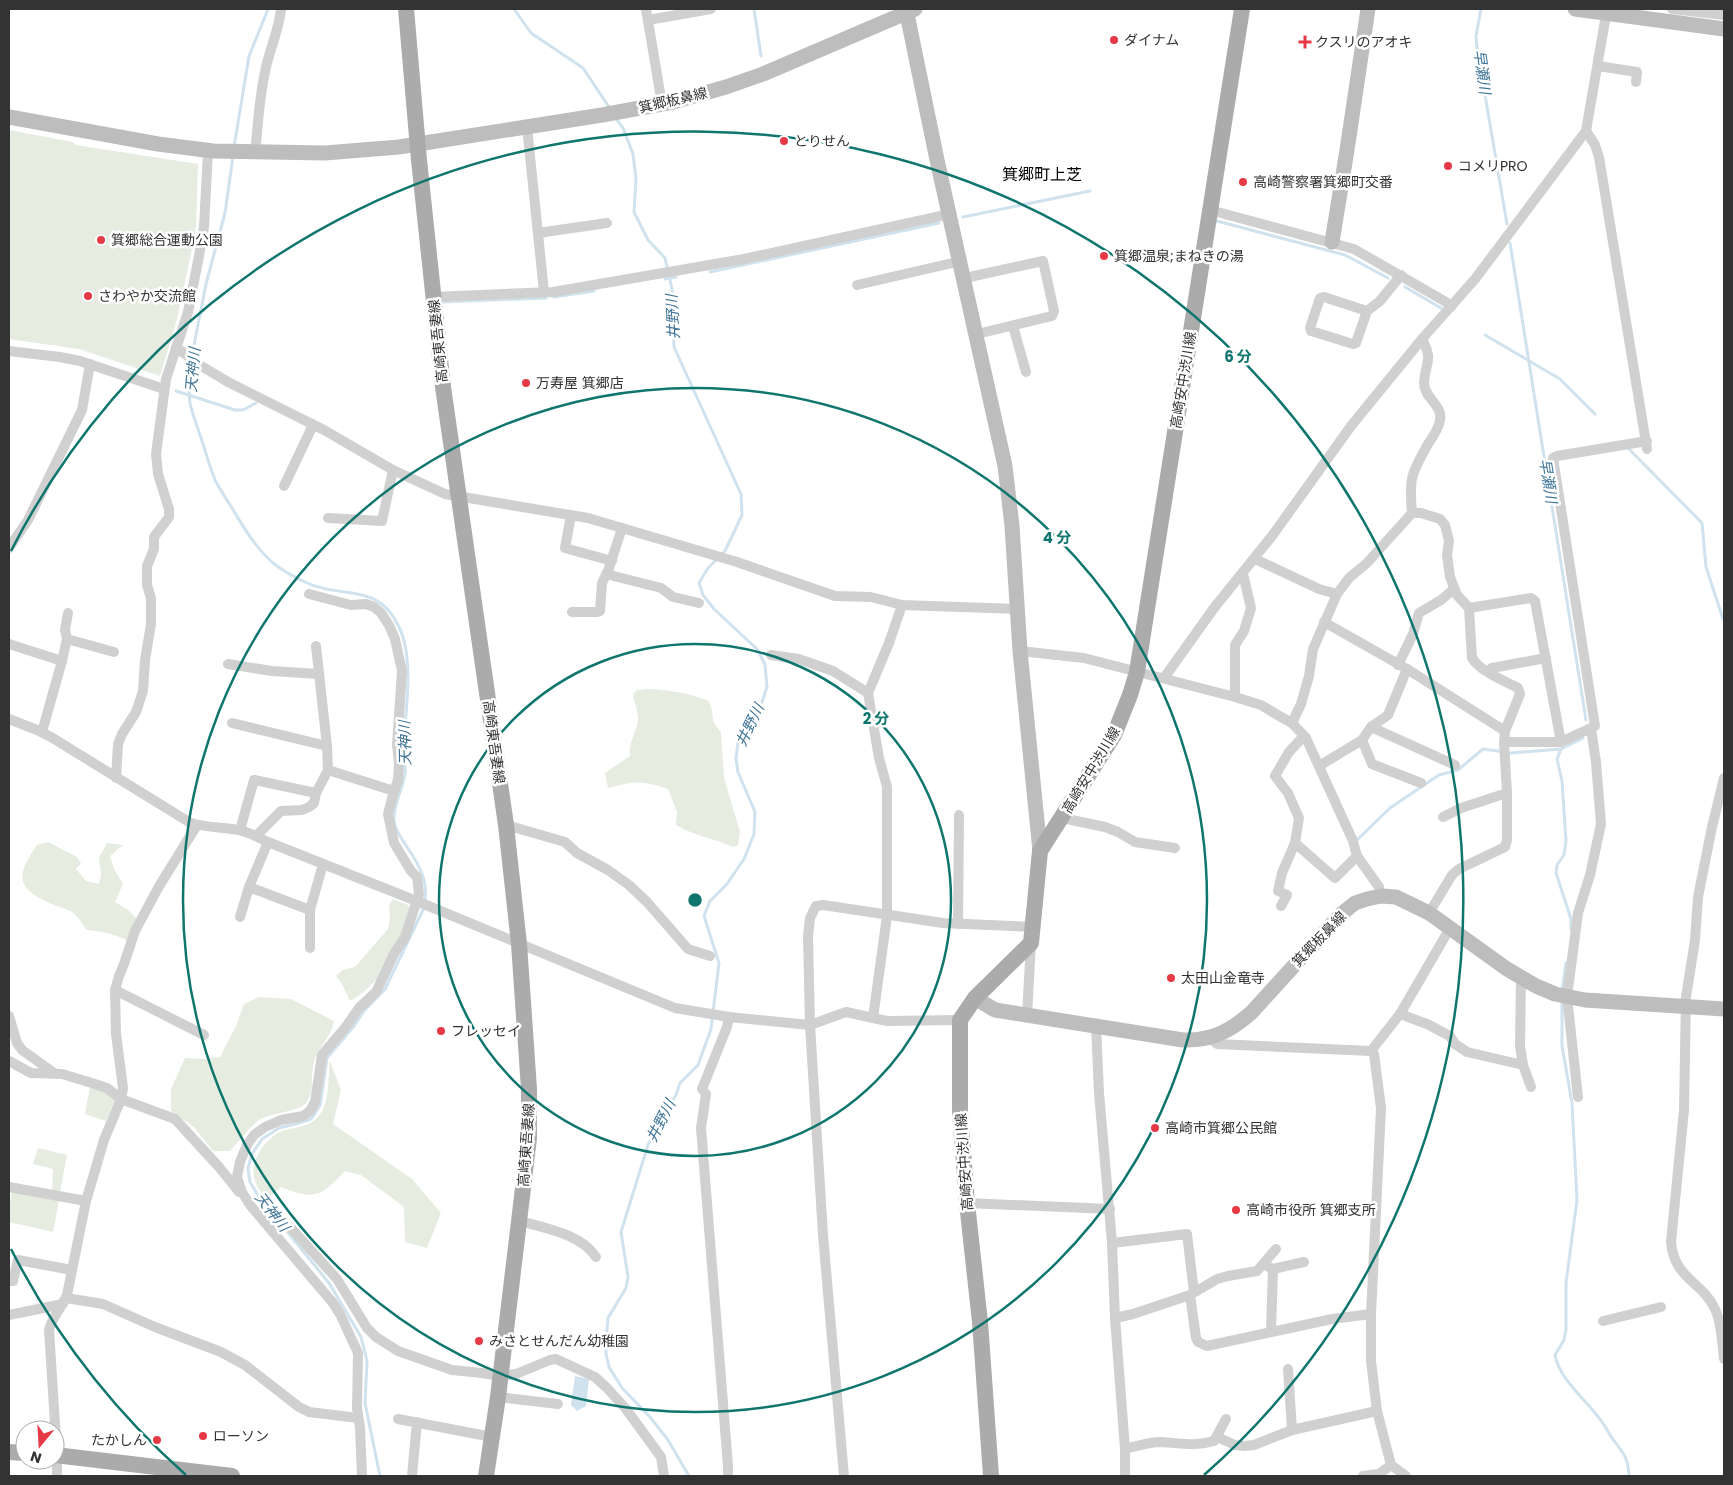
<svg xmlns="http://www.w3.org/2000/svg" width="1733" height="1485" viewBox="0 0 1733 1485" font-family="Poppins,'Noto Sans JP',sans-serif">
  <rect width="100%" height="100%" fill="#fff"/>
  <g fill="#e6ecdf">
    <path d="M9 130 73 142 76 145 198 164 196 226 191 254 176 323 160 376 79 349 9 339Z"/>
    <path d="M649 689C670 690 689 693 709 701L712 711 713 721 721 733 724 778 740 832 738 845 733 847C714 838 694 836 676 825L677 812 668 789C641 780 635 781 608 788L605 773 630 756C628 740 637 734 638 719 638 711 634 702 633 694L637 690Z"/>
    <path d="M48 842 77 857 81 863 76 869 86 881 99 884 101 874 99 858 107 843 123 845 110 856 114 869 123 884 115 902 128 910 142 924 132 943C117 934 104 932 87 930 83 925 78 916 72 912 67 909 60 907 54 905 17 889 14 878 37 845Z"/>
    <path d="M392 899 408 905 410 909C399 944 384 983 350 1001L341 982 336 976 343 970 355 967 388 929 390 918 389 904 391 903Z"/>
    <path d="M259 997 291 999 334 1021C332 1036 318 1047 314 1062 310 1076 315 1092 306 1103 297 1113 271 1112 259 1120 248 1129 239 1141 230 1151H213L194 1127 171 1111V1089L185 1058 204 1059 220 1057 236 1026 244 1004Z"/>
    <path d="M330 1061 341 1090 333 1124 412 1179 441 1213 427 1248 405 1242 404 1207 361 1175 345 1171C321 1196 315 1201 281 1187L267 1199C252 1182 249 1171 260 1151 264 1144 269 1139 276 1134 289 1126 306 1130 318 1117 330 1104 328 1078 330 1061Z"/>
    <path d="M90 1087 104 1090 115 1100 106 1121 85 1114Z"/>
    <path d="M38 1148 67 1155 60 1192 52 1191 53 1169 33 1164Z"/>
    <path d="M12 1191 59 1200 53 1232 9 1222V1207Z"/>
  </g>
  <path fill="#cfe2ee" d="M575 1376 589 1379 586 1406 577 1411 571 1405Z"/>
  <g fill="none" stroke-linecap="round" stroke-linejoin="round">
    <g stroke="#cfe2ee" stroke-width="3">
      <path d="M514 9 531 33 583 68 611 110"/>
      <path d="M754 9 761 56"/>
      <path d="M1481 9 1476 36 1477 48 1507 224"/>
      <path d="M615 117 623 128 633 154 636 179 634 212 648 240 665 258 672 289 674 347 741 494 742 515 725 551 708 568 699 583 703 595 714 609 758 650 765 665 767 687 759 711 738 742 736 759 738 772 755 812 754 834 744 859 727 884 710 901 704 916 719 963 711 1029 698 1065 680 1083 676 1095 658 1124 648 1145 621 1232 628 1277 626 1288 608 1318 606 1341V1354L609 1367 622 1388 650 1417 668 1440 689 1476"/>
      <path d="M234 147 249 56 268 9"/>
      <path d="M963 217 1090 191"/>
      <path d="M1217 221 1345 255 1388 278"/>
      <path d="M1510 243 1586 720"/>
      <path d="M710 272 939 223"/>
      <path d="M665 279 676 277"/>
      <path d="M1405 287 1441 308"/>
      <path d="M554 297 594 291"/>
      <path d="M441 302 546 298"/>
      <path d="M1485 335 1560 379 1595 414"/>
      <path d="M192 355 206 284 225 213 233 156"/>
      <path d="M191 362C190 374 188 391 190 403 192 413 196 423 199 432 205 448 209 467 216 482 221 491 227 500 232 508 244 528 255 547 273 563 282 570 294 577 305 582 342 600 378 581 399 627 415 660 405 714 403 751 403 758 406 766 405 773 403 789 393 804 394 821 395 831 402 839 407 847 422 869 430 885 423 910L385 989 364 1011 354 1026 327 1058 320 1106 311 1119 299 1123 279 1128 262 1139 252 1154 248 1168 250 1182 259 1197 329 1283 361 1337 367 1361 365 1403 380 1476"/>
      <path d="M176 391 235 410H243L256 403"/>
      <path d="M1629 449 1702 523 1706 567 1723 619"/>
      <path d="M1561 749 1557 759 1562 781 1566 841 1564 855 1557 865 1556 873 1571 919V930"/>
      <path d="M1357 840 1390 808 1439 775 1458 770 1483 749 1511 753 1561 749 1583 738"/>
      <path d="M1562 990 1566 963"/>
      <path d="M1562 1001V1046L1572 1103 1577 1200 1566 1283V1330L1564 1340 1555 1355C1560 1382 1590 1402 1604 1425 1607 1429 1609 1434 1612 1438 1623 1453 1628 1456 1629 1476"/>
    </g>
    <g stroke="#d0d0d0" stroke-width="10">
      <path d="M646 9 662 104"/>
      <path d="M1672 9 1724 15"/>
      <path d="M648 20 711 9"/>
      <path d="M1598 66 1637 72 1636 82"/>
      <path d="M527 127 544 292"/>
      <path d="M1586 131 1595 145 1599 157 1647 449"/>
      <path d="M255 153C258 126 259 99 265 72 269 50 279 31 281 9"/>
      <path d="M1210 210 1354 249 1446 302 1451 307"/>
      <path d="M538 233 607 223"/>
      <path d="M965 278 1043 261 1054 311 1052 316 977 334"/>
      <path d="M857 285 961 261"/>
      <path d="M433 297 553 292 744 259 950 214"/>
      <path d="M1367 311 1324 297 1320 298 1310 328 1311 331 1353 344 1356 343 1367 311 1380 301 1401 275"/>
      <path d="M1013 326 1026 372"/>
      <path d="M176 347 198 364 228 382 324 430 393 470 445 494 588 518 737 562 835 596 871 597 902 605 1018 609"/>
      <path d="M9 351 60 357 80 361 164 389"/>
      <path d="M284 486 313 425"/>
      <path d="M1412 513H1421L1440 519 1445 525 1449 541 1447 555 1450 577 1457 595 1469 608 1472 658C1481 672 1503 680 1518 688L1520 694 1505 731 1504 742 1507 793V840L1505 847 1459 869 1452 875 1429 913"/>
      <path d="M571 515 565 548 612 561"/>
      <path d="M328 518 382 521 393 470"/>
      <path d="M9 548 28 520 82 410 90 364"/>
      <path d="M1255 559 1319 589 1337 594"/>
      <path d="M606 574 661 588 673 597 699 603"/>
      <path d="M309 594 351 605 366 604 374 607 381 613 389 625 395 639 402 671 397 745 399 763 398 780 394 791 388 814 394 843 411 871 417 877 419 894 405 937 394 954 376 992 359 1008 345 1028 322 1055 315 1102 310 1111 303 1116 281 1120 265 1127 254 1135 247 1145 240 1162 237 1177 242 1192 250 1205 333 1303 340 1314 358 1353 357 1408 360 1428 362 1476"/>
      <path d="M1469 608 1531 598 1535 601 1561 742"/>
      <path d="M572 612H597L600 611 602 583 608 571 622 528"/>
      <path d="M1324 622 1407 669 1505 731"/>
      <path d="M67 639 114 652"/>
      <path d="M9 644 62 661"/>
      <path d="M1020 651 1084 658 1235 697 1261 705 1281 717 1292 723 1306 738 1353 841 1357 856 1379 887 1381 896"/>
      <path d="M771 655 799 659 833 671 868 693 879 758 887 787V916L873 1018"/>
      <path d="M228 664 272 671 319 674"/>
      <path d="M1398 665 1413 634 1419 613 1441 600 1454 589"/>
      <path d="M1488 671 1492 668 1546 658"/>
      <path d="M1164 678 1214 608 1272 536 1351 426 1422 339 1475 279 1586 131 1607 9"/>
      <path d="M868 693 889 643 902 605"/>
      <path d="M1235 697V645L1244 631 1251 608 1243 574"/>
      <path d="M9 719 37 730 51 737 189 822C206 829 224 826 242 831 251 833 259 838 268 842L419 902 675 1008 729 1017 810 1025 846 1012 887 1021 960 1020"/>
      <path d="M232 723 327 746"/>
      <path d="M1292 723 1301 704 1309 676 1313 649 1337 594 1349 578 1367 563 1412 513C1409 478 1411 474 1428 444 1433 437 1439 428 1440 420 1443 405 1424 398 1424 383 1425 361 1434 362 1422 339"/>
      <path d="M1371 727 1388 715 1407 669"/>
      <path d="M42 732 62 661 67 639 65 630 68 613"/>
      <path d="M1362 740 1372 764 1421 783"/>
      <path d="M1504 742H1561L1595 726 1553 458 1557 456 1647 441"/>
      <path d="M1319 766 1362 740 1371 727 1455 765"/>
      <path d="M328 770 394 791"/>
      <path d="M116 778 118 744 122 734 136 712 143 691 145 660 151 624V598L147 585V566L154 549V537L169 517V509L158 474 156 454 166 379 188 312 199 256 204 227 208 151"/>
      <path d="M1724 778 1712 827 1698 897 1695 940 1686 997 1684 1110 1671 1242C1674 1279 1702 1281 1715 1309 1722 1324 1722 1343 1724 1359"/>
      <path d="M1443 817 1461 808 1507 793"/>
      <path d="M1062 818 1105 827 1118 832 1135 842 1175 848"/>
      <path d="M506 825 565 842 577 853 608 870 629 885 647 902 688 949 710 956"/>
      <path d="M240 830 254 780 316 793"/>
      <path d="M256 836 281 811 302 810 309 807 314 803 316 793 328 770 327 746 316 646"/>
      <path d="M1295 843 1335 878 1357 856"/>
      <path d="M249 887 310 910"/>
      <path d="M1281 906 1287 895 1278 891 1282 873 1295 843 1299 818 1288 793 1275 776 1289 752 1304 736"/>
      <path d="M240 917 249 887 268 842"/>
      <path d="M958 924 959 815"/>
      <path d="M310 948V910L323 864"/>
      <path d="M1521 977 1520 1046 1523 1065 1531 1087"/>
      <path d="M115 990 204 1035"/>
      <path d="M1400 1014 1427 1024 1450 1036 1455 1044 1467 1052 1523 1065"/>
      <path d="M1027 1015 1031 943"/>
      <path d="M9 1016 17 1043 22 1050 54 1073"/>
      <path d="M1096 1025 1099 1093 1112 1243 1115 1318 1125 1449V1476"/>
      <path d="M1210 1038 1217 1044 1371 1051 1374 1054 1381 1108 1371 1314V1361L1377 1411 1391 1465 1406 1476"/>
      <path d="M1371 1051 1400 1014 1450 928"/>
      <path d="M9 1061 31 1073 62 1074 92 1083 107 1088 121 1099 175 1119 219 1167 239 1192"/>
      <path d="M1578 1097 1567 997 1578 913 1590 875 1601 824 1596 762 1591 729"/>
      <path d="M9 1187 86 1201"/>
      <path d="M967 1203 1110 1209"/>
      <path d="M520 1221C545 1228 581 1234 596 1257"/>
      <path d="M290 1227 337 1279 367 1328 376 1337 398 1351 452 1370 482 1373 500 1376 516 1374 550 1360 556 1359 595 1377 607 1388 626 1409 661 1457 664 1476"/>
      <path d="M1112 1243 1187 1234 1194 1292"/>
      <path d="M1267 1266 1273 1269 1304 1262"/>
      <path d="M9 1281H13L18 1260 72 1270"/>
      <path d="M1190 1295 1196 1338 1198 1342 1207 1346 1332 1319 1371 1314"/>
      <path d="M66 1298 103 1304 155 1327 221 1352 245 1365 299 1407 309 1412 358 1418"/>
      <path d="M9 1315 63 1304"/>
      <path d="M1115 1318 1133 1314 1190 1295 1217 1279 1228 1276 1257 1271 1276 1249"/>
      <path d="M1603 1321 1661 1307"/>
      <path d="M1271 1331 1273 1269"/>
      <path d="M1288 1369 1292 1430"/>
      <path d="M498 1397 558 1404"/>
      <path d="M398 1419 492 1437"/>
      <path d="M1217 1437 1235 1445 1244 1446 1254 1445 1292 1430 1377 1411"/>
      <path d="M1125 1449C1137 1446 1149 1442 1161 1442 1181 1443 1194 1447 1214 1441L1226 1419"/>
      <path d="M57 1476V1455L49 1330C52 1317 62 1307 67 1295L86 1201 104 1140 121 1099 123 1088 116 1034 115 990 119 976 124 964 135 931 158 888 197 825"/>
      <path d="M412 1476 417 1422"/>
      <path d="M728 1476V1466L701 1128 706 1094 702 1089 727 1027 729 1017"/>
      <path d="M844 1476 823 1235 810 1025 808 936 810 918 816 906 823 905 943 923 1033 927"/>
      <path d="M1363 1476 1379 1474 1391 1465"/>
    </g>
    <g stroke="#bdbdbd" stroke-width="15">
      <path d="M906 9 937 160 1005 466 1012 526 1020 651 1040 851"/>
      <path d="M1575 9 1724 29"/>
      <path d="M9 117 158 144 213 151 325 153 399 147 602 115 673 102 726 87 763 74 915 9"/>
      <path d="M1332 242 1347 150 1368 9"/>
      <path d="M975 998 995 1010 1183 1040C1212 1041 1230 1031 1251 1013L1340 915 1355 903 1367 899 1381 896 1396 897 1429 913 1507 969 1536 986 1555 994 1585 1000 1724 1009"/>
    </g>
    <g stroke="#ababab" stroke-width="16">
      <path d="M406 9 419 160 443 387 506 825 519 944 529 1089V1138L498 1397 486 1476"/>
      <path d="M9 1452 25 1453"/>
      <path d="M55 1455 232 1476"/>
      <path d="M991 1476 980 1322 967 1203 960 1111V1020L975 998 1031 943 1040 851 1114 735 1130 695 1137 672 1242 9"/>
    </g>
  </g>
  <g fill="none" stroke="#0f766e" stroke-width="2.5">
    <circle cx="695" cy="900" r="256"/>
    <circle cx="695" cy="900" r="512"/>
    <path d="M186 1475A768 768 0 0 1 11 1249M11 551A768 768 0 1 1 1204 1475"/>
  </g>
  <g fill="#e63946" stroke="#fff" stroke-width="2">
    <circle cx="1114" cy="40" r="5"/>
    <path d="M1302.5 34.5h5v5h5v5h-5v5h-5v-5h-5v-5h5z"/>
    <circle cx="784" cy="141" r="5"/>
    <circle cx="1448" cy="166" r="5"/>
    <circle cx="1243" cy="182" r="5"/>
    <circle cx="101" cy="240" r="5"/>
    <circle cx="1104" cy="256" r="5"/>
    <circle cx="88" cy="296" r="5"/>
    <circle cx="526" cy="383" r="5"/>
    <circle cx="1171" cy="978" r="5"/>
    <circle cx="441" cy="1031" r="5"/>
    <circle cx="1155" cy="1128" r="5"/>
    <circle cx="1236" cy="1210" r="5"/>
    <circle cx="479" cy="1341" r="5"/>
    <circle cx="203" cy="1436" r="5"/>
    <circle cx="157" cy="1440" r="5"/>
  </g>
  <g text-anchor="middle" stroke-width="5" stroke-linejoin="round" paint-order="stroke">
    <g font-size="14" fill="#333" stroke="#fff" text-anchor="start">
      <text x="1124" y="45">ダイナム</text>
      <text x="1315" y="47">クスリのアオキ</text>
      <text x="794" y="146">とりせん</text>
      <text x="1458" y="171">コメリPRO</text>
      <text x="1253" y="187">高崎警察署箕郷町交番</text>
      <text x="111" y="245">箕郷総合運動公園</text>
      <text x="1114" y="261">箕郷温泉;まねきの湯</text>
      <text x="98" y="301">さわやか交流館</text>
      <text x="536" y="388">万寿屋 箕郷店</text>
      <text x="1181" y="983">太田山金竜寺</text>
      <text x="451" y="1036">フレッセイ</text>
      <text x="1165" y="1133">高崎市箕郷公民館</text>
      <text x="1246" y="1215">高崎市役所 箕郷支所</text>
      <text x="489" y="1346">みさとせんだん幼稚園</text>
      <text x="213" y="1441">ローソン</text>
      <text x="147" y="1445" text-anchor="end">たかしん</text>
    </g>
    <g font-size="14" fill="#333" stroke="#fff">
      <text transform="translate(673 100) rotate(-13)" y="5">箕郷板鼻線</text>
      <text transform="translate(438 341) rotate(-96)" y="5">高崎東吾妻線</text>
      <text transform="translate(1183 380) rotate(-81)" y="5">高崎安中渋川線</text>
      <text transform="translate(494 742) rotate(82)" y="5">高崎東吾妻線</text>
      <text transform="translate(1091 770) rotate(-59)" y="5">高崎安中渋川線</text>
      <text transform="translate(1319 939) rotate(-46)" y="5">箕郷板鼻線</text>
      <text transform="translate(526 1145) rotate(-86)" y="5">高崎東吾妻線</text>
      <text transform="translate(964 1162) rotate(-94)" y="5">高崎安中渋川線</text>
    </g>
    <g font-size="15" font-style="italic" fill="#3f7597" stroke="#fff">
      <text transform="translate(1482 72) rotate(82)" y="5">早瀬川</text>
      <text transform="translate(673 317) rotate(-93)" y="5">井野川</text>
      <text transform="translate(193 370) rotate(-85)" y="5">天神川</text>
      <text transform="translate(1548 481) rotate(81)" y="5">早瀬川</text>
      <text transform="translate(750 725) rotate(-64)" y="5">井野川</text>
      <text transform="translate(405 743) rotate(-91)" y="5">天神川</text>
      <text transform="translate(661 1121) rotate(-63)" y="5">井野川</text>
      <text transform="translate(272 1212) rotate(52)" y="5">天神川</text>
    </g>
    <g font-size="16" fill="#000" stroke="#fff">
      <text x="1042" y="180">箕郷町上芝</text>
    </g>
  </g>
  <circle cx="695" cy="900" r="8" fill="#0f766e" stroke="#fff" stroke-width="2.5"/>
  <g font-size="15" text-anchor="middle" font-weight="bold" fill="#0f766e" stroke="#fff" stroke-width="5" stroke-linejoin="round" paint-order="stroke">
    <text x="1238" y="362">6 分</text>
    <text x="1057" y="543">4 分</text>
    <text x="876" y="724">2 分</text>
  </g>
  <rect width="1733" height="1485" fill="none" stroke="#333333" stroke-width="20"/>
  <g transform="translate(40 1445) rotate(198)"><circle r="24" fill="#ffffff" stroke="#adadad"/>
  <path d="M0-4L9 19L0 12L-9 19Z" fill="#e63946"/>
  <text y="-8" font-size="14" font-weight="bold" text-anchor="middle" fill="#333333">N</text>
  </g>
</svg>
